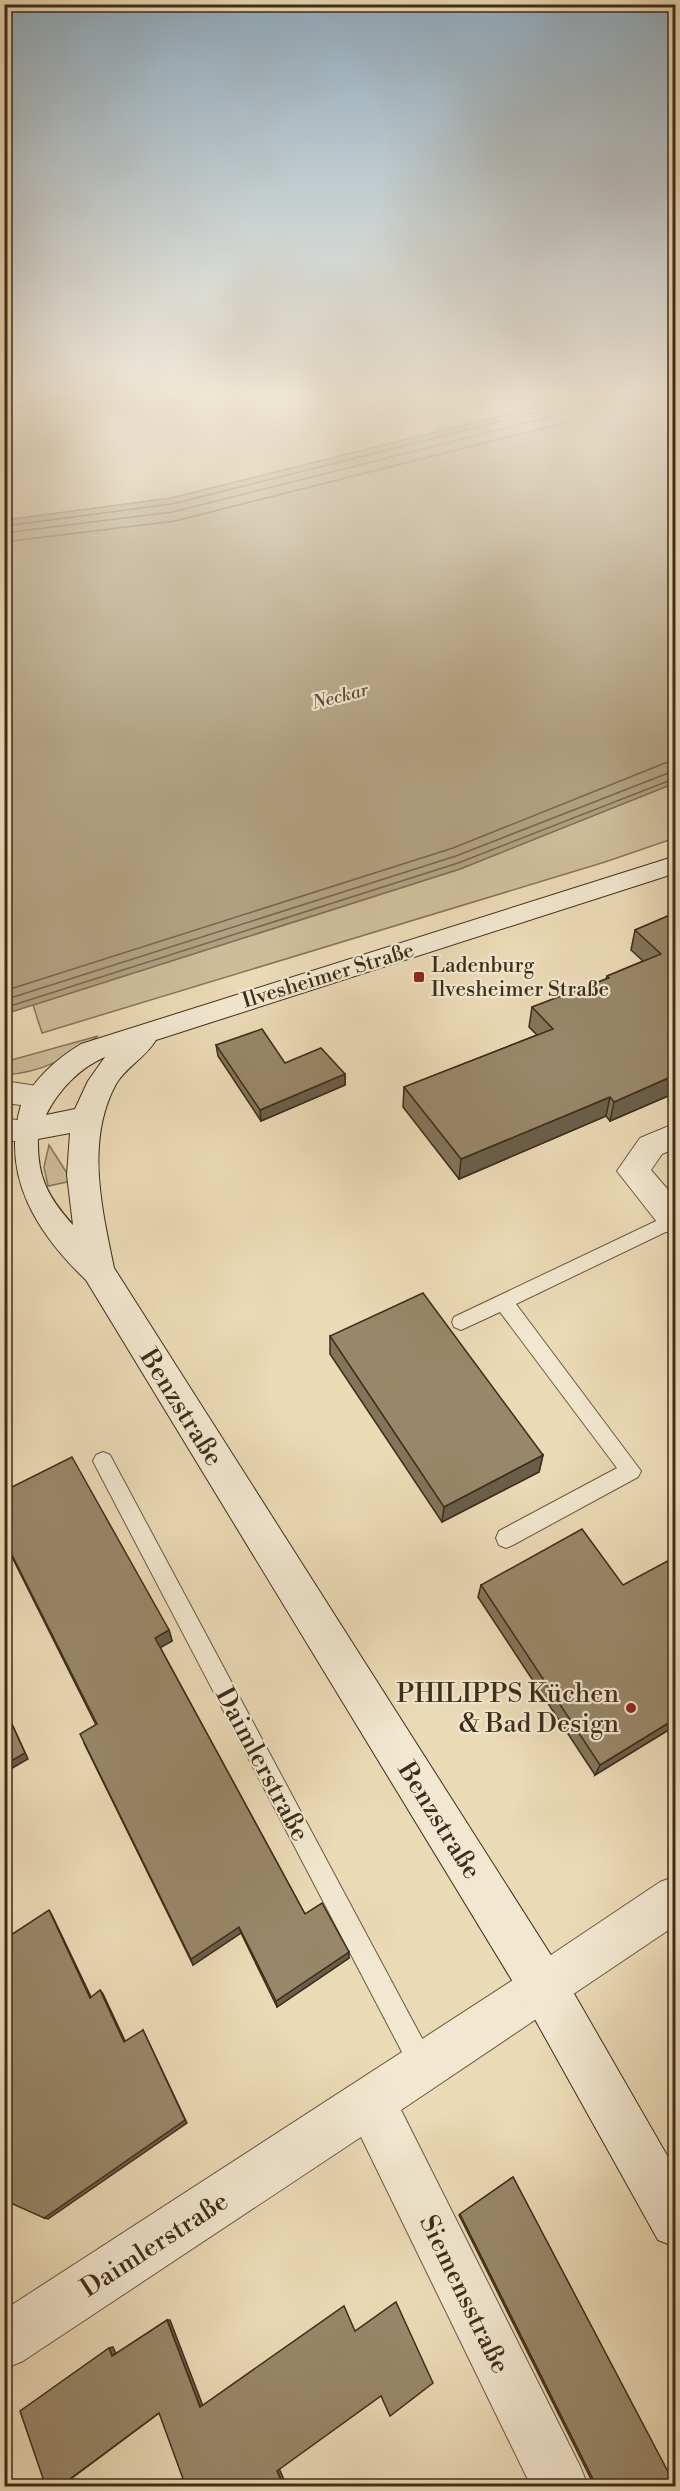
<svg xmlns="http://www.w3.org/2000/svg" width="680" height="2491" viewBox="0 0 680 2491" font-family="'Libre Bodoni',serif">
  <rect width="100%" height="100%" fill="#ebdab6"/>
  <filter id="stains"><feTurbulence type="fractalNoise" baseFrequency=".00333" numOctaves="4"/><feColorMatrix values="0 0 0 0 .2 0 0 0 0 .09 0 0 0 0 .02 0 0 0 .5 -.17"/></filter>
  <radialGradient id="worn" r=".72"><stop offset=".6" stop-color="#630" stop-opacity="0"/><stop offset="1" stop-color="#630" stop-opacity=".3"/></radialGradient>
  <g fill="#cebd9b" stroke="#86755a" stroke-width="1.5">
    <path d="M87 394H675L5 822V408Z"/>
    <path d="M675 783V838L605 862 42 1033 33 1005 460 869Z"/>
    <path d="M98 1036C67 1058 44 1072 5 1075L4 1062Z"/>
    <path d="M49 1145 72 1181 48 1186 44 1167Z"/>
  </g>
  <path fill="#b09f80" stroke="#827156" stroke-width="1.5" d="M589 394H675V783L460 869 5 1014V520L171 498Z"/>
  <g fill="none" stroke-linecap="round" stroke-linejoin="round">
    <g stroke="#77664c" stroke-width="1.5">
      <path d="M4 526 172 504 578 402 583 399 584 394"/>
      <path d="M4 533 173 512 581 409 589 403 592 394"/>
      <path d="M4 542 175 521 584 418 597 408 601 394"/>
      <path d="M4 991 453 848 665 763 676 761"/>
      <path d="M4 1000 456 856 676 770"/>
      <path d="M4 1008 458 863 676 778"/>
    </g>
    <defs>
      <g id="service">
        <path d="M673 1213 676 1214V1227L516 1304 641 1471 638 1477 513 1545 506 1548 499 1545 496 1538 499 1531 617 1468 500 1312 461 1330 454 1327 452 1322 454 1317Z"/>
        <path d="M103 1452 110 1455 432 2057 436 2066 432 2075 423 2079 414 2075 96 1467 93 1461 96 1455Z"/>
      </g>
      <g id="minor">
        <path d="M14 394H60L58 398 52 399 4 405V395Z"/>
        <path d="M676 1123V1148L662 1154 651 1170 676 1199V1234L664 1231 617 1171 640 1138Z"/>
        <path d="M676 1876V1925L401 2110 580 2466 588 2486H531L361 2137 23 2361 4 2369V2310L527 1971 660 1882Z"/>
      </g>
      <g id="tertiary">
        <path d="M4 1081 50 1088 54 1096 50 1104 39 1107 4 1103Z"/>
        <path d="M4 1118 35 1123 39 1131 35 1139 24 1142 4 1140Z"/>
      </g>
      <path id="secondary" d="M676 856V873L156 1040C146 1057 126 1067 116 1084 85 1141 102 1209 114 1268L561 1971 676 2171V2247L658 2240 527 2005 86 1280C37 1233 0 1176 21 1105 35 1078 55 1060 81 1044ZM105 1057 88 1081 75 1109 46 1115C58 1091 79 1068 105 1057ZM70 1133 67 1175 73 1225C48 1197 37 1177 38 1139Z"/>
    </defs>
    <use href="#service" stroke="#695840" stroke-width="2"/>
    <use href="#minor" stroke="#695840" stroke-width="2"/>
    <use href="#tertiary" stroke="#695840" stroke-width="2"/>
    <use href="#secondary" stroke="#3e2d18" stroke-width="2"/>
    <use href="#service" fill="#f2e7d0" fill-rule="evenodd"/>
    <use href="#minor" fill="#f2e7d0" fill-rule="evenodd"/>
    <use href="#tertiary" fill="#f2e7d0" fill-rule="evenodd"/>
    <use href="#secondary" fill="#f2e7d0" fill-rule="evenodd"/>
  </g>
  <g fill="#83745b" stroke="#3e2d18" stroke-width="1.5">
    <path d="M675 913V1093L610 1121 606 1116 459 1179 403 1107 404 1087 537 1035 529 1027 532 1007 606 979 607 976 643 961 631 950 635 930Z"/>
    <path d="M216 1045 285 1063 345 1074V1085L261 1121 218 1056Z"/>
    <path d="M330 1336 543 1455 539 1472 442 1522 330 1354Z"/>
    <path d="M4 1491 169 1630 172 1641 160 1647 305 1914 349 1958 277 2007 241 1933 193 1965 84 1743 96 1725 4 1541Z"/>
    <path d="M481 1585 675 1726 595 1775 478 1597Z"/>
    <path d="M513 2177 675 2487H595L459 2215Z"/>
  </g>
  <g fill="#6a5e4a" stroke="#3e2d18" stroke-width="1.5">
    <path d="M345 1074V1085L261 1121 260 1110Z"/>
    <path d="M675 1075V1093L610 1121 614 1102Z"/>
    <path d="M610 1097 606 1116 459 1179 461 1159Z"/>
    <path d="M543 1455 539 1472 442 1522 444 1507Z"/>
    <path d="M169 1630 172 1641 158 1649 155 1638Z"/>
    <path d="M675 1719V1726L595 1775 600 1765Z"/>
    <path d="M11 1722 28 1759 4 1773V1765Z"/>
    <path d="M49 1910 52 1915 93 2001 90 1998Z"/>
    <path d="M4 1924 12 1941 8 1937 4 1929Z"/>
    <path d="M239 1927 241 1933 193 1965 191 1959Z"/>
    <path d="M349 1952V1958L277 2007 276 2001Z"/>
    <path d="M100 1990 103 1994 127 2045 124 2042Z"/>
    <path d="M143 2030 187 2123 48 2219 44 2218Z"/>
    <path d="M167 2320H170L203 2406 200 2407Z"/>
    <path d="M113 2347 117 2356H112L109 2348Z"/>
    <path d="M162 2411 60 2487H59L159 2413Z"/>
    <path d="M279 2468 287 2487H284L277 2471Z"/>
  </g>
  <g fill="#98876a" stroke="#3e2d18" stroke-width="1.5">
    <path d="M675 913V1075L614 1102 610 1097 461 1159 404 1087 553 1029 532 1007 609 978 607 976 661 954 635 930Z"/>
    <path d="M262 1029 285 1063 321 1048 345 1074 260 1110 216 1045Z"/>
    <path d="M423 1293 543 1455 444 1507 330 1336Z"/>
    <path d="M72 1457 169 1630 155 1638 305 1914 322 1903 349 1952 276 2001 239 1927 191 1959 80 1734 97 1724 4 1539V1491Z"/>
    <path d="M582 1529 623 1585 675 1557V1719L600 1765 481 1585Z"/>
    <path d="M11 1722 25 1753 4 1765V1726Z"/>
    <path d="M49 1910 90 1998 100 1990 124 2042 143 2030 185 2120 44 2218 6 2201 4 2198V1929L8 1937Z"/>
    <path d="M513 2177 675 2485V2487H597L460 2214Z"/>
    <path d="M396 2302 433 2383 390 2416 381 2396 277 2471 284 2487H186L159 2413 59 2487H46L20 2411 109 2348 112 2356 167 2320 200 2407 344 2306 355 2331Z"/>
  </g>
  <linearGradient id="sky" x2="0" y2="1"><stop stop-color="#91acbe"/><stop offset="0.53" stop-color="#f6eede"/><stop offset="1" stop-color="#f6eede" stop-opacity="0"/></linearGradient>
  <rect width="680" height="742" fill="url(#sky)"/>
  <g fill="#8f2418" stroke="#f2e7d0" stroke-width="2">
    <rect x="413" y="971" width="12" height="12" rx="3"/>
    <circle cx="631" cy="1708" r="6"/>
  </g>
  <g text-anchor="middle" stroke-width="4.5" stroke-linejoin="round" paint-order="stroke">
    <g font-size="18" font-style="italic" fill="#5a4a32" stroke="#f2e7d0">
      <text transform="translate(340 696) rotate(-14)" y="6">Neckar</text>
    </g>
    <g font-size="21" fill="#3e2d18" stroke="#f2e7d0" text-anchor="start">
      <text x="431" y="972">Ladenburg<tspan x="431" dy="24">Ilvesheimer Straße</tspan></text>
    </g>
    <g font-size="21" fill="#3e2d18" stroke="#f2e7d0">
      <text transform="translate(328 975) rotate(-17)" y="7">Ilvesheimer Straße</text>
    </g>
    <g font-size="26" fill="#3e2d18" stroke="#f2e7d0">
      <text transform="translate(182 1407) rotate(58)" y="9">Benzstraße</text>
      <text transform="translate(263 1764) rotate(62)" y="9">Daimlerstraße</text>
      <text transform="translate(440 1820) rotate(58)" y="9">Benzstraße</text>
      <text transform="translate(154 2244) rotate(-33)" y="9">Daimlerstraße</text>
      <text transform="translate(465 2294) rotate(64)" y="9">Siemensstraße</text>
    </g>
    <g font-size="26" fill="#3e2d18" stroke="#f2e7d0" text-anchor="end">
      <text x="619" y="1702">PHILIPPS Küchen<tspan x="619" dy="30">&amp; Bad Design</tspan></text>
    </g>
  </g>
  <rect width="680" height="2491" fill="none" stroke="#ebdab6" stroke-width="24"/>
  <rect x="6" y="6" width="668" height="2479" fill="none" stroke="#3e2d18" stroke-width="3"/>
  <rect x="12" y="12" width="656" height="2467" fill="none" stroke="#3e2d18" stroke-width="1.5"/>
  <rect width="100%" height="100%" filter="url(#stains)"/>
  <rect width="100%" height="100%" fill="url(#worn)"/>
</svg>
